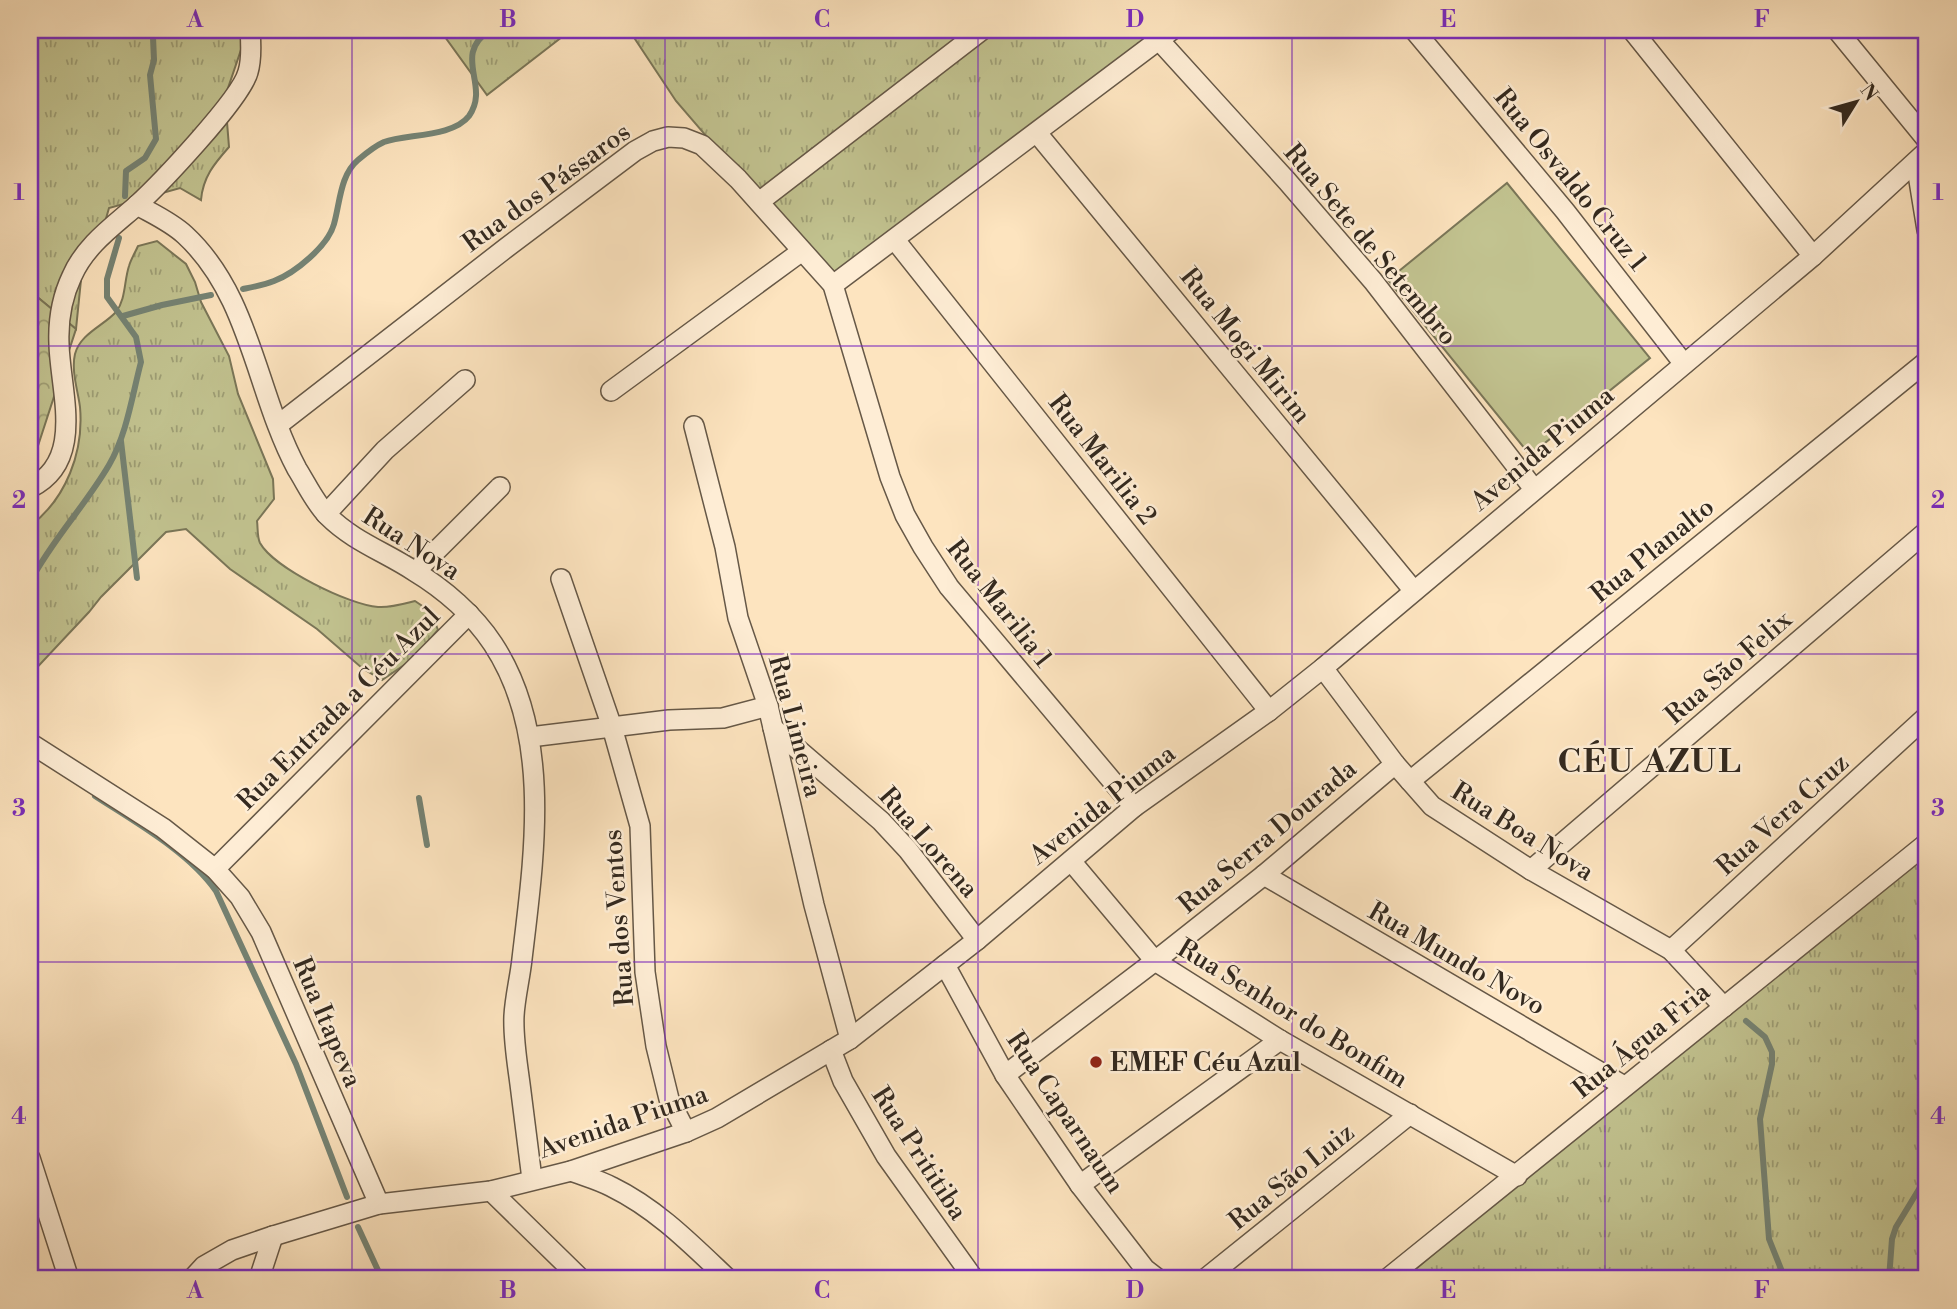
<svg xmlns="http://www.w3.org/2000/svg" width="1957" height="1309" viewBox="0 0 1957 1309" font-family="'Libre Bodoni',serif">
  <defs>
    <pattern id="grass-tufts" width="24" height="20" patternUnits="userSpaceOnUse" patternTransform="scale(1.75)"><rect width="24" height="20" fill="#c2c390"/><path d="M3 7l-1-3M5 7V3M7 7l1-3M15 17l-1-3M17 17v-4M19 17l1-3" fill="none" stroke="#9e9e75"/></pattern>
    <pattern id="forest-crowns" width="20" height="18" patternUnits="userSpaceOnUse" patternTransform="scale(1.75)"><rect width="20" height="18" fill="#c2c390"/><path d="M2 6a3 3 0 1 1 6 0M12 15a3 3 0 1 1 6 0" fill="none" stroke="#9e9e75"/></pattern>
  </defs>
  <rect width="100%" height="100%" fill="#fde4bf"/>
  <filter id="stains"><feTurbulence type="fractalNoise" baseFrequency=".00286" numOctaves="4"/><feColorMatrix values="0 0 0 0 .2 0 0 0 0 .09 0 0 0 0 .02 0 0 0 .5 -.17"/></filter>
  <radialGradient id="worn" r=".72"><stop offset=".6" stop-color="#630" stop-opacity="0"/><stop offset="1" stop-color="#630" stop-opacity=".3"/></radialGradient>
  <g fill="url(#grass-tufts)" stroke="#7a7658" stroke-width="2">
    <path d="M30 30H245L244 41 225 97 229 147C214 164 203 177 201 200L180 188 109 208 101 236 82 270 76 329 30 291Z"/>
    <path d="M440 30H571L487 95Z"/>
    <path d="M629 30H1187L1044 129 837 288 676 101Z"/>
    <path d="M157 241 186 264 195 282 201 302 229 356 238 394 273 479 274 499 257 521C258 528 257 537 260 543 274 568 349 605 378 607 390 608 403 604 415 601L431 612 438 630 413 659 382 680 362 668 317 629 230 569 186 529 166 532 101 597 89 612 30 675V526C66 499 84 452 80 407 78 391 71 371 75 354 80 334 103 326 116 312 126 299 124 281 129 266 131 259 135 253 138 246Z"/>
    <path d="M1927 846V1279H1404L1595 1117Z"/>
  </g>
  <path fill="url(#forest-crowns)" stroke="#7a7658" stroke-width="2" d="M30 291 76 329 35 455 30 452Z"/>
  <path fill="#c2c390" stroke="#7a7658" stroke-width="2" d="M1507 183 1650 358 1530 455 1388 280Z"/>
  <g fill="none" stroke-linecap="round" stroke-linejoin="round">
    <g stroke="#758374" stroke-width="6">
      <path d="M125 196 126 171 145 158 156 139 150 75 154 60 153 37 156 30"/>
      <path d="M243 289C253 287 264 285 274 281 295 273 328 246 334 224 340 203 340 175 358 160 365 154 375 146 384 142 407 134 453 137 469 116 491 85 451 56 490 30"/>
      <path d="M123 316 162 305 211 295"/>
      <path d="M121 441 137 578"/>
      <path d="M30 582C52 540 85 506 109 465 127 434 132 396 141 362L136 337 107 297V279L119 238"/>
      <path d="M95 796C135 822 189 852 216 891L296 1064 347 1197"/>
      <path d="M419 798 427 845"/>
      <path d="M1746 1021 1765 1037 1772 1052V1064L1760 1119 1769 1239 1785 1279"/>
      <path d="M358 1227 382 1279"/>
      <path d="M1889 1279 1892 1239 1896 1227 1927 1176"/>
    </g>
    <defs>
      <g id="minor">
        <path d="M1414 30 1565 211 1684 364"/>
        <path d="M1632 30 1813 256"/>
        <path d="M1837 30 1927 140"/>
        <path d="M1158 39 1287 181 1373 281 1534 489"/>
        <path d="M1037 133 1414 591"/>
        <path d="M1916 162 1927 230"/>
        <path d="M759 202 982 30"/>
        <path d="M137 205C153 214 171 222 185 235 251 296 256 393 297 469 307 485 315 503 328 516 353 541 385 552 414 571 444 589 474 615 493 644 553 735 534 857 522 959 520 978 515 997 514 1016 513 1038 517 1061 520 1084 524 1116 528 1148 532 1179"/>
        <path d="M895 240 1269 711"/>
        <path d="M833 285 1172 30"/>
        <path d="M611 391 802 251"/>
        <path d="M278 425 506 248 635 151 653 141 668 137 684 138 702 145 738 179 833 285 890 477 905 515 923 547 949 587 1134 807"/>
        <path d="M694 426 725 547 738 618 768 706 814 905 850 1039"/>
        <path d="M30 488C86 461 60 391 59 344 58 321 62 297 72 276 85 246 112 227 136 206 159 185 241 99 248 72 252 59 251 43 250 30"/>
        <path d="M326 514 385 450 465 380"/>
        <path d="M416 571 500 487"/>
        <path d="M561 579 612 727 640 826 645 972 656 1046 669 1099 686 1132"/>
        <path d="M1323 668 1395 764 1432 806 1531 870 1671 950 1724 1007"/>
        <path d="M773 728 881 821 908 850 977 940"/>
        <path d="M530 737 669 720 723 718 768 706"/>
        <path d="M30 743 163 828 215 869 240 897 261 932 379 1204"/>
        <path d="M1410 781 1927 361"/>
        <path d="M1071 861 1155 961 1280 1040 1517 1176"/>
        <path d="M215 869 469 614"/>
        <path d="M1531 870 1927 531"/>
        <path d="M1264 875 1624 1086"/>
        <path d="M1671 950 1927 716"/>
        <path d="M945 965 1005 1075 1080 1185 1145 1269 1158 1279"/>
        <path d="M831 1050 843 1081 886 1156 974 1279"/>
        <path d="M1005 1075 1155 961 1264 875 1395 764"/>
        <path d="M30 1158 69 1279"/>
        <path d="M571 1171C584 1176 599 1180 612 1187 657 1209 692 1245 728 1279"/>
        <path d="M1080 1185 1280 1040"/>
        <path d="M491 1191 581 1279"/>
        <path d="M192 1279 204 1266 232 1250 273 1236 379 1204 491 1191 571 1171 686 1132 717 1118 850 1039 977 940 1134 807 1269 711 1323 668 1813 256 1927 151"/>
        <path d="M259 1279 273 1236"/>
        <path d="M1205 1279 1410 1114"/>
        <path d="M1387 1279 1927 843"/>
      </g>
    </defs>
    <use href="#minor" stroke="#665847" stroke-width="22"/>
    <use href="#minor" stroke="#feedd5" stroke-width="19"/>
  </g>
  <path fill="none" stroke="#7b2cbf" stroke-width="2" stroke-opacity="0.55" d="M352 30V1279M665 30V1279M978 30V1279M1292 30V1279M1605 30V1279M30 346H1927M30 654H1927M30 962H1927"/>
  <circle fill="#8f2418" stroke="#feedd5" stroke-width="2.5" cx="1096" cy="1062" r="7"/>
  <g text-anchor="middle" stroke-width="5" stroke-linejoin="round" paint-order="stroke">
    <g font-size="26" fill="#33291f" stroke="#feedd5">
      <text transform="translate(1571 179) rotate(51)" y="9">Rua Osvaldo Cruz 1</text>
      <text transform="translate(546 187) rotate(-36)" y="9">Rua dos Pássaros</text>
      <text transform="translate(1371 244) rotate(50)" y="9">Rua Sete de Setembro</text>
      <text transform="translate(1246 345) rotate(51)" y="9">Rua Mogi Mirim</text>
      <text transform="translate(1542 448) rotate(-40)" y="9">Avenida Piuma</text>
      <text transform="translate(1103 459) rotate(52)" y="9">Rua Marilia 2</text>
      <text transform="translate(412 543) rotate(33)" y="9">Rua Nova</text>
      <text transform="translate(1652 550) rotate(-39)" y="9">Rua Planalto</text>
      <text transform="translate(1000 603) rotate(52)" y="9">Rua Marilia 1</text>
      <text transform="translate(1728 667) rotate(-41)" y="9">Rua São Felix</text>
      <text transform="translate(338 708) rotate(-45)" y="9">Rua Entrada a Céu Azul</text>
      <text transform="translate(796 726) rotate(75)" y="9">Rua Limeira</text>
      <text transform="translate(1102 804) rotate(-38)" y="9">Avenida Piuma</text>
      <text transform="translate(1782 814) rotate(-42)" y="9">Rua Vera Cruz</text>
      <text transform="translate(1523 831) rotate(32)" y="9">Rua Boa Nova</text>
      <text transform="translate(1267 836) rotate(-40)" y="9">Rua Serra Dourada</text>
      <text transform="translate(929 842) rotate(49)" y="9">Rua Lorena</text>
      <text transform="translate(618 918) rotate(-94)" y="9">Rua dos Ventos</text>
      <text transform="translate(1457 958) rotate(30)" y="9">Rua Mundo Novo</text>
      <text transform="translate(1293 1013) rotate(31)" y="9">Rua Senhor do Bonfim</text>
      <text transform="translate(328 1022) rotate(67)" y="9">Rua Itapeva</text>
      <text transform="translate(1641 1040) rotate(-39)" y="9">Rua Água Fria</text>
      <text transform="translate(1066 1112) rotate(56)" y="9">Rua Caparnaum</text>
      <text transform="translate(623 1121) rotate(-19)" y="9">Avenida Piuma</text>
      <text transform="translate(920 1153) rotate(57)" y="9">Rua Prititiba</text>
      <text transform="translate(1291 1176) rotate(-39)" y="9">Rua São Luiz</text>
    </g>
    <g font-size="26" font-weight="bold" fill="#33291f" stroke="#feedd5" text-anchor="start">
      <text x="1110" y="1071">EMEF Céu Azul</text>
    </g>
    <g font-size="33" font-weight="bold" letter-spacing="2" fill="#33291f" stroke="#feedd5">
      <text x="1650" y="772">CÉU AZUL</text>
    </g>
  </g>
  <rect width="1957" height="1309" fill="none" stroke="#fde4bf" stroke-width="77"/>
  <g transform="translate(1856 102) rotate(53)" stroke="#feedd5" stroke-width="5" paint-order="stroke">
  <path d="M0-5L12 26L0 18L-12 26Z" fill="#33291f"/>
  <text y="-10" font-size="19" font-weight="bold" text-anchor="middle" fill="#33291f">N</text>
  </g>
  <rect x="38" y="38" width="1880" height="1232" fill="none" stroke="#7b2cbf" stroke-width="2.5"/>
  <g font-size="23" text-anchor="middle" font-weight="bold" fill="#7b2cbf">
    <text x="195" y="27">A</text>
    <text x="508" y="27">B</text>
    <text x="822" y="27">C</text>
    <text x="1135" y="27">D</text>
    <text x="1448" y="27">E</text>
    <text x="1762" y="27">F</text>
    <text x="19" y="200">1</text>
    <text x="1938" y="200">1</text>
    <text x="19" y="508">2</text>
    <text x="1938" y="508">2</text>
    <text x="19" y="816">3</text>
    <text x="1938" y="816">3</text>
    <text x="19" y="1124">4</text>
    <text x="1938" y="1124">4</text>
    <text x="195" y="1298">A</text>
    <text x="508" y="1298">B</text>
    <text x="822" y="1298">C</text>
    <text x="1135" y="1298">D</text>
    <text x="1448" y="1298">E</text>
    <text x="1762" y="1298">F</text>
  </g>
  <rect width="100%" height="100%" filter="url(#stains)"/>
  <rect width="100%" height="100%" fill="url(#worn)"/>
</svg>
